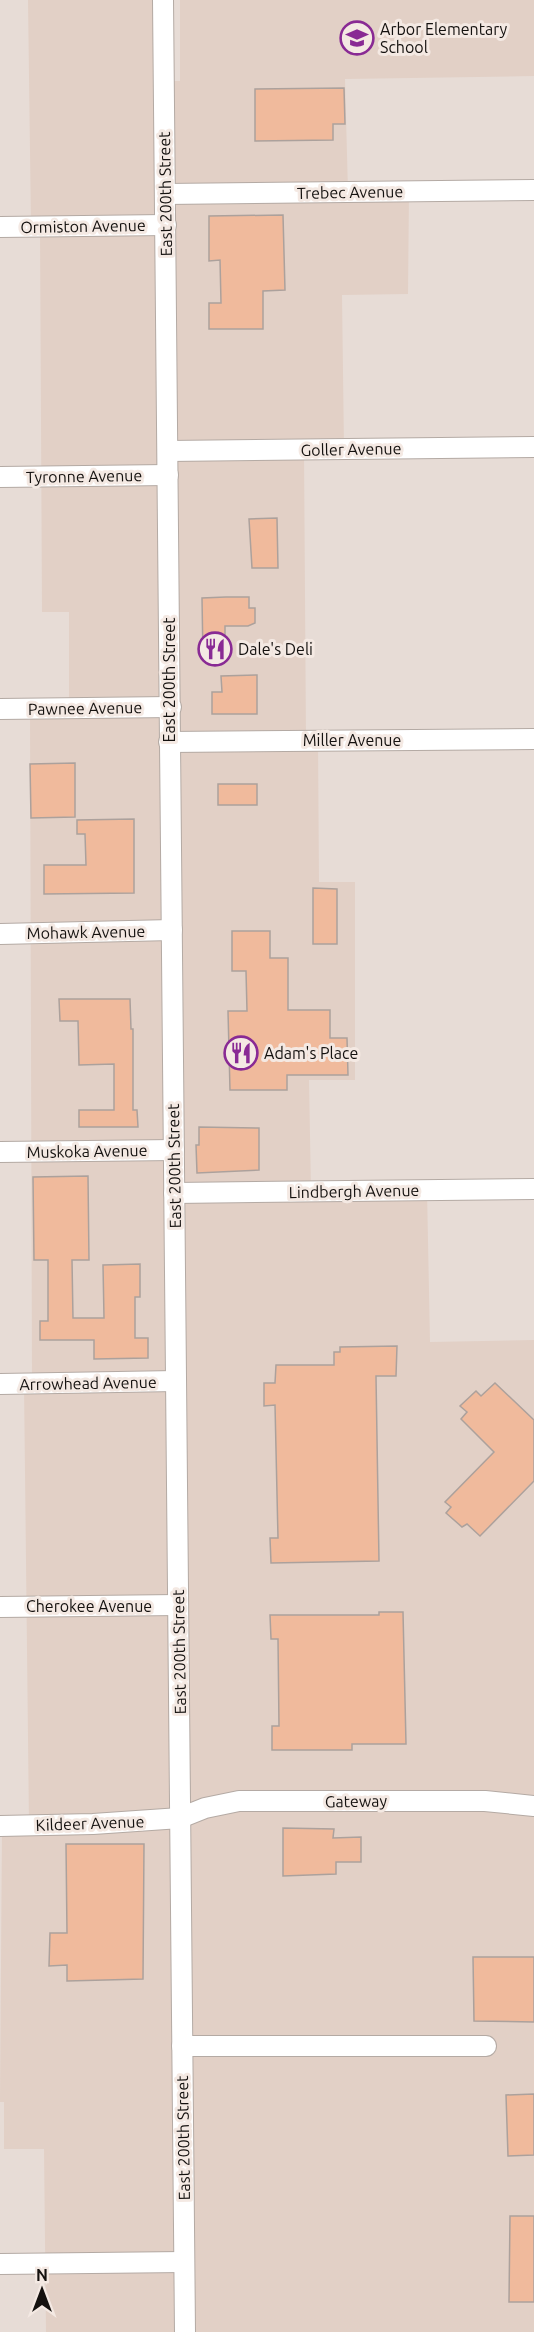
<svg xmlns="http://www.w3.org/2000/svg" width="534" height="2332" viewBox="0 0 534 2332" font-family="Ubuntu,sans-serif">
  <rect width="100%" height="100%" fill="#e7dcd6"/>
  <path fill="#e2d0c6" d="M28 0H163L165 81H180V0H534V76L345 79 348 192H409L408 294 342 295 344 449 304 450 306 740 318 741 319 882H355V1080H309L311 1191 427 1190 430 1342 534 1340V2332H46L44 2149H4V2102H0L2 1826 29 1825 24 1384 32 1383 30 709 69 707V612H42L40 227 31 226Z"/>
  <g fill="#f0ba9c" stroke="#aca19c" stroke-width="1.5">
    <path d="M344 88 345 124H333V140L255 141V89Z"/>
    <path d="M283 215 285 290 263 291V329H209V303H221L220 260 209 261V216Z"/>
    <path d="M277 518 278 568H252L249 519Z"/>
    <path d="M226 597H249V608H255V623L248 626H225V658H203L202 598Z"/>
    <path d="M257 675V714H212V692H222L221 676Z"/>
    <path d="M75 763V817L31 818 30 764Z"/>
    <rect x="218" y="784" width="39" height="21"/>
    <path d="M134 819V893L44 894V865H86L85 834H77V820Z"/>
    <path d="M313 888 337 889V944H313Z"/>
    <path d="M232 931H270V958H288V1010H330V1038H347L348 1075H287V1090H230L228 1011H247L246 971H232Z"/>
    <path d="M59 999H130L131 1029H133V1110H137L138 1127H79V1110H114V1064L79 1065 78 1021H60Z"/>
    <path d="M199 1127 259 1128V1170L197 1173 196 1145H199Z"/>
    <path d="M88 1176 89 1260H72L73 1318H104L103 1265 140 1264V1297H135V1338H148V1358L94 1359V1340H40V1321H48V1260H34L33 1177Z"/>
    <path d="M397 1346 396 1376H376L379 1561 271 1563 270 1538H278L275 1405 264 1406V1383H275L276 1365H334V1352H340V1347Z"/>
    <path d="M495 1383 534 1420V1481L480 1536 467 1524 462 1527 446 1513 451 1507 445 1502 494 1452 461 1419 467 1412 460 1406 476 1391 481 1396Z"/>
    <path d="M379 1612H403L406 1744H352V1750H272V1726H279L278 1639H271L270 1615H379Z"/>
    <path d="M283 1828 334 1829 333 1838 361 1837V1862H336V1874L283 1876Z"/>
    <path d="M66 1844H144L143 1979 67 1981V1965L49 1966 50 1933H67Z"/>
    <path d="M473 1957H534V2022L474 2021Z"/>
    <path d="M534 2094V2155L508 2156 506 2095Z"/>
    <path d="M510 2216H534V2302H509Z"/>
  </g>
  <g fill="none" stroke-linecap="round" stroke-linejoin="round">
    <defs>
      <g id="minor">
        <path d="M163 0 185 2332"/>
        <path d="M165 194 534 190"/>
        <path d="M0 227 166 225"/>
        <path d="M168 451 534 447"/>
        <path d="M0 477 168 475"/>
        <path d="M0 709 171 707"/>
        <path d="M169 742 534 739"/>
        <path d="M0 934 172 930"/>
        <path d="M0 1152 174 1150"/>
        <path d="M174 1193 534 1189"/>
        <path d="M0 1384 176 1381"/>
        <path d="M0 1607 178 1605"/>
        <path d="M0 1826 93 1824 180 1818 205 1808 239 1801H485L534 1806"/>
        <path d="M182 2046H486"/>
        <path d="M0 2264 184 2262"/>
      </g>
    </defs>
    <use href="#minor" stroke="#b4aaa4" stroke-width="22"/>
    <use href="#minor" stroke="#fff" stroke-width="20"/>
  </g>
  <defs>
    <symbol id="school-ring" viewBox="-11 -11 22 22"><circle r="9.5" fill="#f4e9e3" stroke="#892a94" stroke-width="1.5"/><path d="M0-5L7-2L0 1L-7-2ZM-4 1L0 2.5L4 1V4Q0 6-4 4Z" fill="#892a94"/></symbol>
    <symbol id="restaurant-ring" viewBox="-11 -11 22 22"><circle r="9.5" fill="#f4e9e3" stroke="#892a94" stroke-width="1.5"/><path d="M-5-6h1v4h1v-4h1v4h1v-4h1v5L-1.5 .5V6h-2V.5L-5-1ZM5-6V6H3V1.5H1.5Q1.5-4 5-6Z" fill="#892a94"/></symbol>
  </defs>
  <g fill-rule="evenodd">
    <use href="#school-ring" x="338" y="19" width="38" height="38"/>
    <use href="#restaurant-ring" x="196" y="630" width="38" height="38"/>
    <use href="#restaurant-ring" x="222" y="1034" width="38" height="38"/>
  </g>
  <g text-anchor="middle" stroke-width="6" stroke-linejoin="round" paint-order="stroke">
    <g font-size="16" fill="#14110f" stroke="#f4e9e3" text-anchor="start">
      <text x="380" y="35">Arbor Elementary<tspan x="380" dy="18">School</tspan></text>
      <text x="238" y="655">Dale's Deli</text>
      <text x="264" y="1059">Adam's Place</text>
    </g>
    <g font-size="16" fill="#14110f" stroke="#f4e9e3">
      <text transform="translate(350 192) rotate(-1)" y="6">Trebec Avenue</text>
      <text transform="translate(165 194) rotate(-91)" y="6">East 200th Street</text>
      <text transform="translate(83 226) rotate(-1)" y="6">Ormiston Avenue</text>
      <text transform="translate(351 449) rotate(-1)" y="6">Goller Avenue</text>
      <text transform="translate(84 476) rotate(-1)" y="6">Tyronne Avenue</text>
      <text transform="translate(169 680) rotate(-90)" y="6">East 200th Street</text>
      <text transform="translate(85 708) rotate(-1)" y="6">Pawnee Avenue</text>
      <text x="352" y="746">Miller Avenue</text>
      <text transform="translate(86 932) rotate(-1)" y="6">Mohawk Avenue</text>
      <text transform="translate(87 1151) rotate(-1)" y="6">Muskoka Avenue</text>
      <text transform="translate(174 1166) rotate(-91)" y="6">East 200th Street</text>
      <text transform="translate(354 1191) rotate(-1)" y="6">Lindbergh Avenue</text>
      <text transform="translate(88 1383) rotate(-1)" y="6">Arrowhead Avenue</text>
      <text x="89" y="1612">Cherokee Avenue</text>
      <text transform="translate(179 1652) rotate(-91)" y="6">East 200th Street</text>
      <text transform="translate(356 1801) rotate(-1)" y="6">Gateway</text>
      <text transform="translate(90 1823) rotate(-2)" y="6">Kildeer Avenue</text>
      <text transform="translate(183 2138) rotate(-91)" y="6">East 200th Street</text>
    </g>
  </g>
  <g transform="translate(42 2290)" stroke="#f4e9e3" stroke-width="4.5" paint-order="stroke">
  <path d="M0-4.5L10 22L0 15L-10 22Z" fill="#14110f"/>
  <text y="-9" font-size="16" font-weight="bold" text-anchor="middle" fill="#14110f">N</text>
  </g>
</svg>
